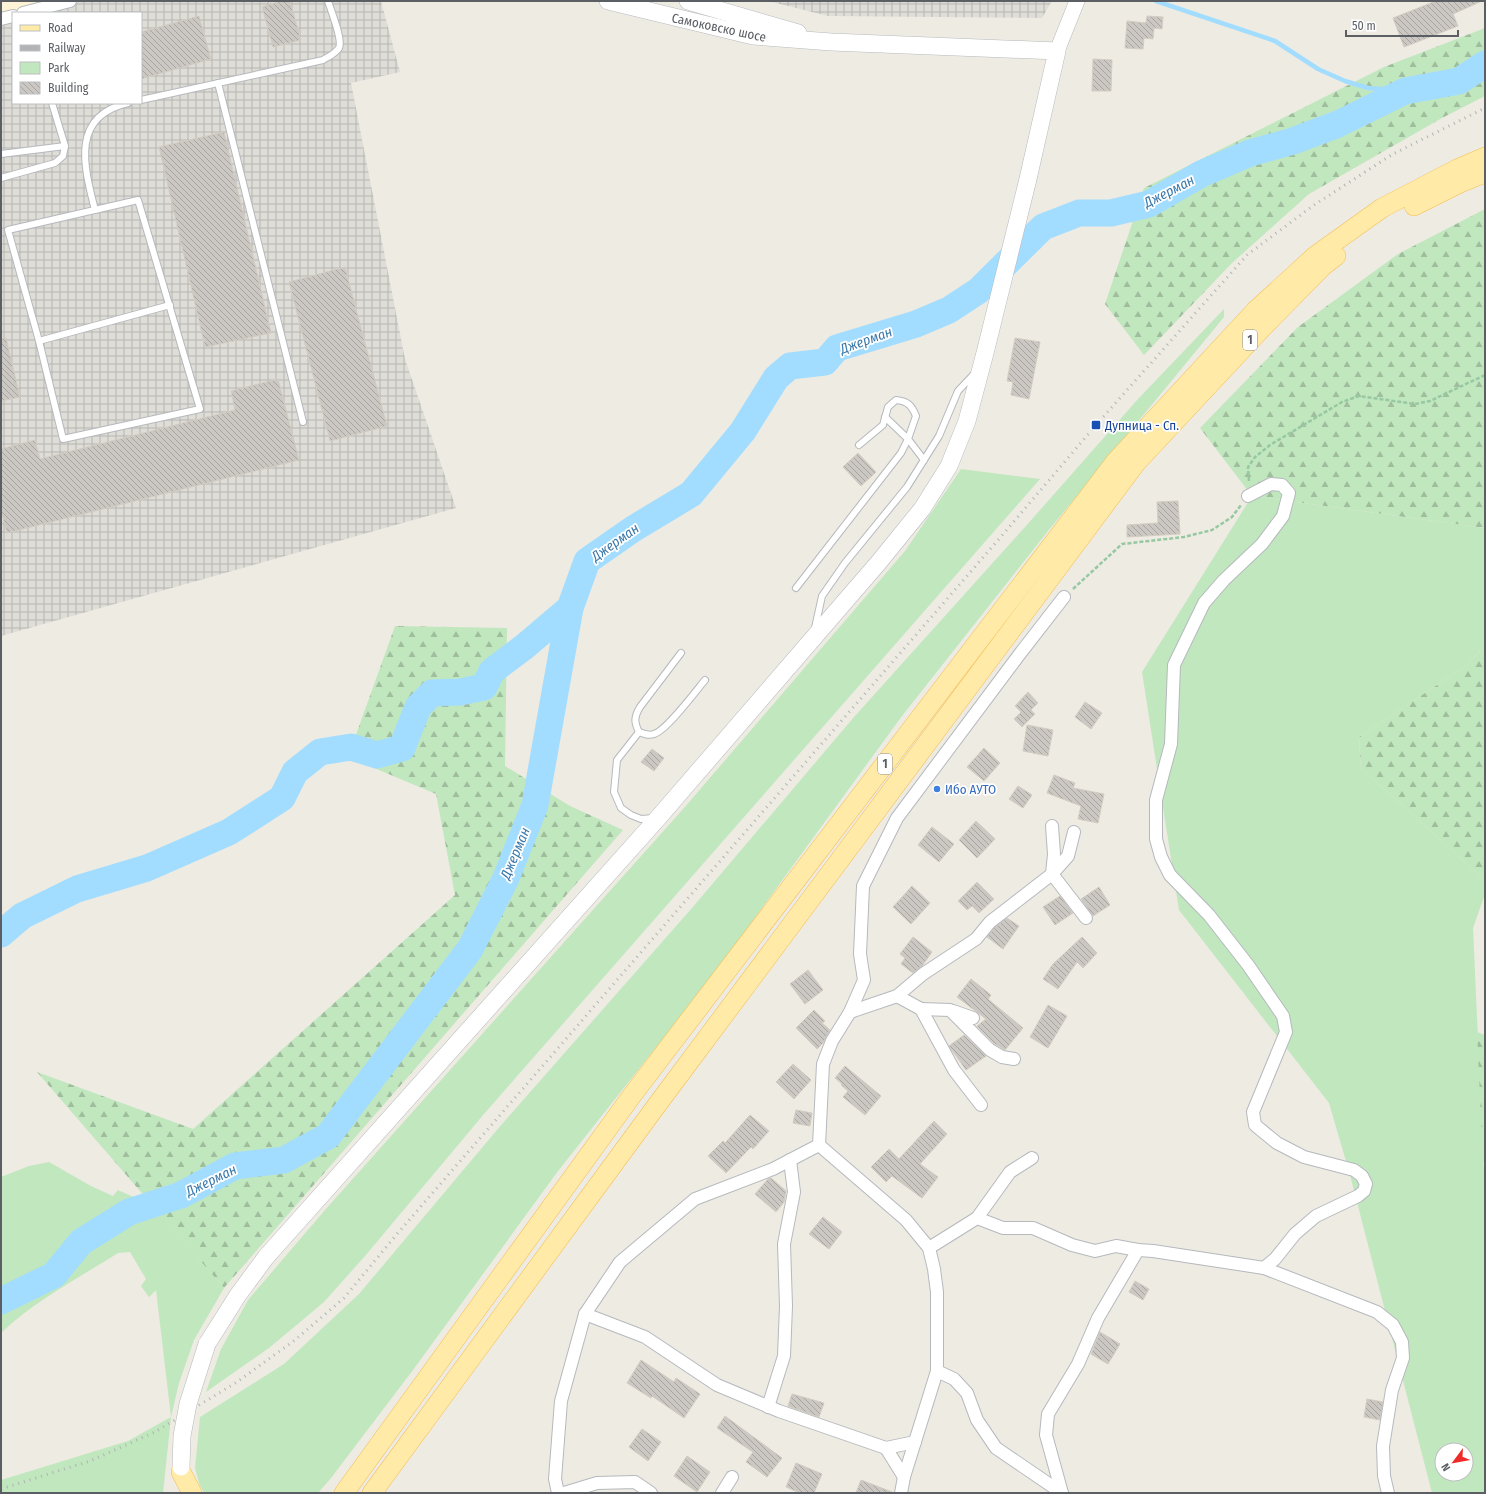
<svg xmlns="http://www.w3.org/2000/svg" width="1486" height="1494" viewBox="0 0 1486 1494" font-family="'Fira Sans Condensed',sans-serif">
  <defs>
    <pattern id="industrial-grid" width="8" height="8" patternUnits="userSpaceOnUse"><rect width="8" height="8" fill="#dfddd7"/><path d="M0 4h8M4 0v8" fill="none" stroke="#b8b6b2"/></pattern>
    <pattern id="forest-firs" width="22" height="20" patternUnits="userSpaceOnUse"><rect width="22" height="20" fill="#c1e7be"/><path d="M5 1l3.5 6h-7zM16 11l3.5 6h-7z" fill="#a0be9e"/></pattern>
    <pattern id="building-back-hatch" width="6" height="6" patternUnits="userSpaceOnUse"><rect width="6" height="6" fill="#cbc7c2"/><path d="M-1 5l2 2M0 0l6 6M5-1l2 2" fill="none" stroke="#a8a5a1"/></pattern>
  </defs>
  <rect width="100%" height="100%" fill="#eeebe3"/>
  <path fill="#fff3d7" d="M1 1H70L1 19Z"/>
  <g fill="url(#industrial-grid)">
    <path d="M70 1H381L400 72 351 83 405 359 456 508 1 636V19L13 16V103H141V13H23Z"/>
    <path d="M768 1H1052L1042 18 828 16Z"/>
  </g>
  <g fill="#c1e7be" fill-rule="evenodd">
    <path d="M1224 309V317L1048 531 902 716 711 978 558 1171 413 1370 331 1478 318 1493H204L199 1483 195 1468 200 1417 284 1364 359 1294 502 1124 692 908 854 717 1025 527 1138 399Z"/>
    <path d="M961 469 1040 479 484 1114 365 1256 324 1302 269 1348 206 1392 221 1349 248 1300 325 1210 684 808 905 551Z"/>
    <path d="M1252 496 1485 528V645L1467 665 1359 737 1361 768 1485 880V894L1473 928 1485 1195V1493H1432L1350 1175 1329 1103 1179 910 1142 672ZM1442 1450H1466V1474H1442Z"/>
    <path d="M49 1162 91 1186 113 1196 118 1190 147 1203 149 1201 224 1288 194 1340 179 1383 171 1417 163 1493H1V1480L128 1441 171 1417 156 1290 149 1297 141 1286 146 1279 130 1252 118 1253C80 1277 33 1302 1 1333V1177L29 1166Z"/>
  </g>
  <g fill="url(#forest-firs)">
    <path d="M1485 28V96L1442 118 1309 194 1232 263 1144 355 1105 304 1144 188 1384 67Z"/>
    <path d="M1485 209V528L1252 496 1200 428 1298 327 1398 254Z"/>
    <path d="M395 626 507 628 505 766 570 806 623 830 224 1288 37 1072 193 1129 455 895 436 794 348 757Z"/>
    <path d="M1485 645V880L1361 768 1359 737 1467 665Z"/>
    <path d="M1477 1032 1485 1035V1163L1483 1162Z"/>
  </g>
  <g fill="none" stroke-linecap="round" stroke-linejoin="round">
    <path stroke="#a2ddff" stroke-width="4.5" d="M1156 1 1275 41 1318 69 1345 81 1368 88 1405 91"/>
    <g stroke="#a2ddff" stroke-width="27">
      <path d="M1 934 22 916 77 889 147 868 229 832 282 798 295 772 320 752 351 747 377 755 402 748 418 707 432 693 460 692 484 687 492 671 524 647 570 608"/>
      <path d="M1 1301 54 1275 81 1242 129 1212 181 1195 235 1166 284 1160 328 1136 470 949 506 878 535 805 570 608 587 561 633 529 691 494 743 431 776 378 790 366 825 362 837 348 916 324 949 310 978 291 1043 227 1079 213H1111L1149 204 1201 174 1250 153 1293 141 1338 124 1405 91 1459 81 1485 64"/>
    </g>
  </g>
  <g fill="url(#building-back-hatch)" stroke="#d3ccc1">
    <path d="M281 1H290L301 40 273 47 262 7Z"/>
    <path d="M1436 1H1482L1453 14 1458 26 1404 47 1393 18Z"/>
    <path d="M199 16 211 59 141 79V32Z"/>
    <path d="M1147 16 1163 17 1162 29 1154 28 1153 39 1144 38 1143 49 1125 48 1127 21 1146 23Z"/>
    <path d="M1093 59 1112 60 1111 91H1092Z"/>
    <path d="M224 132 271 333 205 347 159 147Z"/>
    <path d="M345 267 387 426 330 441 289 282Z"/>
    <path d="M6 338 20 397 1 401V339Z"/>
    <path d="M1015 338 1040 342 1029 399 1011 395 1013 382 1007 381Z"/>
    <path d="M278 379 299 460 7 533 1 510V449L35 440 40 459 235 410 231 391Z"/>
    <path d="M858 453 876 472 861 486 843 467Z"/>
    <path d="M1178 501 1180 534 1127 537V525L1158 523 1157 502Z"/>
    <path d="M1028 692 1038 703 1031 710 1035 714 1022 727 1014 719 1021 712 1015 706Z"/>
    <path d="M1085 702 1102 713 1091 729 1075 717Z"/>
    <path d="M1027 725 1053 730 1048 756 1023 751Z"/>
    <path d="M984 748 1000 763 984 781 967 767Z"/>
    <path d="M652 749 664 758 654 771 641 762Z"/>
    <path d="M1054 775 1075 783 1073 788 1104 794 1098 823 1078 819 1081 806 1047 793Z"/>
    <path d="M1018 786 1032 795 1023 808 1009 799Z"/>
    <path d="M976 821 995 839 977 858 959 840Z"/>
    <path d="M932 827 954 844 939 862 918 845Z"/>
    <path d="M977 882 994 899 979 913 972 906 967 910 958 901Z"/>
    <path d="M912 886 930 903 911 924 893 907Z"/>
    <path d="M1099 887 1110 905 1093 916 1081 899Z"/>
    <path d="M1060 896 1073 913 1055 925 1043 907Z"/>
    <path d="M1007 918 1019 926 1003 949 987 937 995 927Z"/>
    <path d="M913 937 932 952 922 966 913 973 901 964 905 958 900 954Z"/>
    <path d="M1082 937 1097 953 1083 968 1077 962 1058 989 1043 979 1053 964Z"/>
    <path d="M808 970 823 990 805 1004 790 984Z"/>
    <path d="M971 979 991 995 988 999 1023 1028 1005 1050 995 1044 977 1026 986 1019 957 997Z"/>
    <path d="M1048 1005 1067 1016 1048 1048 1030 1037Z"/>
    <path d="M814 1010 825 1021 822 1023 830 1030 823 1043 817 1049 796 1028Z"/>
    <path d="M964 1035 986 1056 966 1070 949 1046Z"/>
    <path d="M793 1064 811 1080 794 1099 776 1082Z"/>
    <path d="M845 1066 881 1096 865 1115 843 1097 848 1091 841 1085 842 1084 835 1078Z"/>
    <path d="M796 1110 812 1113 810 1126 793 1123Z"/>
    <path d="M750 1115 769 1131 753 1149 751 1147 726 1173 708 1156 723 1141 725 1143Z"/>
    <path d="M934 1121 947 1134 920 1164 938 1177 922 1198 892 1176 886 1182 871 1167 889 1149 899 1159Z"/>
    <path d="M771 1178 786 1191 784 1202 776 1212 755 1194 768 1179Z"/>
    <path d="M823 1217 842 1232 829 1249 809 1234Z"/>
    <path d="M1135 1281 1149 1289 1143 1300 1129 1292Z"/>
    <path d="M1100 1332 1120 1344 1108 1364 1091 1354Z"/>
    <path d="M641 1360 674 1382 676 1378 700 1394 684 1418 652 1396 651 1398 627 1383Z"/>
    <path d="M792 1394 824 1403 819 1417 788 1406Z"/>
    <path d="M1367 1399 1383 1402 1380 1420 1364 1417Z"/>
    <path d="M725 1416 782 1458 767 1477 746 1462 753 1452 717 1428Z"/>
    <path d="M642 1429 661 1442 648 1461 629 1447Z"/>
    <path d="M687 1456 710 1472 697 1492 674 1476Z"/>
    <path d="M796 1463 822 1474 814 1493H800L786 1487Z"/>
    <path d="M861 1480 892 1492V1493H856Z"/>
  </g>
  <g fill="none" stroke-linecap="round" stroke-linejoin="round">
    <defs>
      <g id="service">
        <path d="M218 83 303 422"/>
        <path d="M141 100 323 60C328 57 335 54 339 48 343 40 331 11 328 1"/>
        <path d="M1 154 65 146"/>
        <path d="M1 178 55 163 63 156 65 146 52 103"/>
        <path d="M138 200 200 409 63 439 39 341 8 230Z"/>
        <path d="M95 210C84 167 70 116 128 103"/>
        <path d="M39 341 170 305"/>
        <path d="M859 445 883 425 888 407 896 400C908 401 912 406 916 416L908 439 924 460"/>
        <path d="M796 588 901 453 908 439 885 417"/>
        <path d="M815 628 822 596 845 563 907 487 939 436 958 391 975 373"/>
        <path d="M639 732C644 734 649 736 654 734 666 731 696 691 705 680"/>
        <path d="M654 818 641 819 631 815 621 808 614 792 617 760 639 732C634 722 634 717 640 707L681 653"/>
      </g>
      <g id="minor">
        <path d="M23 13 70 1"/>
        <path d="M1 19 13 16"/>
        <path d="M1248 496 1271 484 1282 485 1289 493 1283 516 1262 544 1224 580 1204 603 1174 665 1171 744 1156 800V839L1161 857 1170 875 1209 915 1248 965 1283 1016 1286 1032 1253 1112 1255 1125 1277 1143 1304 1157 1354 1170 1362 1176 1366 1184 1364 1191 1358 1196 1316 1216 1295 1234 1275 1259 1264 1268"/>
        <path d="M1052 826 1054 854 1052 874 1086 918"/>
        <path d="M897 996 921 1009 954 1070 981 1105"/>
        <path d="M921 1009 950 1010 990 1050 1002 1057 1014 1059"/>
        <path d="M953 1011 973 1018"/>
        <path d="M850 1012 897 996 923 974 976 939 990 922 1052 874 1068 856 1074 832"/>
        <path d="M819 1145 906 1220 929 1248 934 1269 937 1292V1371L904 1477 901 1493"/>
        <path d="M977 1218 1010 1172 1032 1158"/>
        <path d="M929 1248 977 1218 1003 1228H1033L1072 1245 1095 1251 1116 1246 1138 1250 1153 1251 1264 1268 1377 1312 1393 1325 1402 1342 1403 1358 1392 1390 1383 1446 1384 1476 1388 1493"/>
        <path d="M585 1314 645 1337 717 1385 779 1411 886 1448"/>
        <path d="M937 1371 954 1379 967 1393 977 1420 996 1448 1062 1493"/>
        <path d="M768 1407 784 1356 786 1306 784 1244 794 1192 790 1160"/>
        <path d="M904 1477 886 1448 915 1442"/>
        <path d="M558 1493 555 1479 561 1401 585 1314 620 1262 695 1199 773 1169 819 1145 823 1064 832 1041 850 1012 864 980 860 954 863 886 897 818 1019 655 1064 597"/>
        <path d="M564 1493 597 1483 635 1482 651 1493"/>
        <path d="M722 1493 732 1477"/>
        <path d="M1062 1493 1046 1435 1048 1414 1078 1364 1098 1318 1138 1250"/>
      </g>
      <path id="tertiary" d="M1057 51 1077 1"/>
      <g id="secondary">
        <path d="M688 1 798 33"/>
        <path d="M207 1344 238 1295 266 1257 658 818 879 562 922 509 949 466 967 421 985 353 1028 179 1057 51 831 42 753 36 608 1"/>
      </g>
      <g id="primary">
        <path d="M1414 206 1460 183 1485 173"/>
        <path d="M181 1472 192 1493"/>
        <path d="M344 1493 633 1094 1116 461 1256 310 1315 256 1382 208 1457 169 1485 157"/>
        <path d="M372 1493 654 1109 1136 463 1264 326 1323 266 1336 256"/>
      </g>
    </defs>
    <use href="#service" stroke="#b5b9bd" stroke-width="8"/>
    <use href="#minor" stroke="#b5b9bd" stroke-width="14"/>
    <use href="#tertiary" stroke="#b5b9bd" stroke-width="16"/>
    <use href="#secondary" stroke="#b6babf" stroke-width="18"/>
    <use href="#primary" stroke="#f5bd55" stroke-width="20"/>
    <g stroke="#97c8a2" stroke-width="2.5" stroke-dasharray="4 2" stroke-linecap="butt">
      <path d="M1249 481 1248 467 1255 457 1270 445 1342 402 1359 396 1415 404 1430 401 1485 375"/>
      <path d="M1073 589 1122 544 1184 537 1212 530 1232 517 1241 505"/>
    </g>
    <use href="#service" stroke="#fff" stroke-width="6"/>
    <use href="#minor" stroke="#fff" stroke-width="12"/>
    <use href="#tertiary" stroke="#fff" stroke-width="15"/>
    <use href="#secondary" stroke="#fff" stroke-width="17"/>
    <use href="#primary" stroke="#ffeba7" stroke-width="19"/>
    <path stroke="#b2b3b4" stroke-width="3" stroke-dasharray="1 5" stroke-linecap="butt" d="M1 1489 90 1461 155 1432 237 1382 295 1340 344 1298 397 1234 999 539 1096 425 1247 255 1314 205 1393 154 1485 108"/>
    <defs>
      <path id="secondary-bridge" d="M181 1467 182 1436 188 1404 207 1344"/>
    </defs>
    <use href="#secondary-bridge" stroke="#b6babf" stroke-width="18" stroke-linecap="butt"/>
    <use href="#secondary-bridge" stroke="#fff" stroke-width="17"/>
  </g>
  <rect fill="#1a4fb4" stroke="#fff" stroke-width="1.5" x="1091" y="420" width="10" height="10" rx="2"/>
  <circle fill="#3f7fe0" stroke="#fff" stroke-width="1.5" cx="937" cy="789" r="4"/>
  <g text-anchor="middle" stroke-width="3.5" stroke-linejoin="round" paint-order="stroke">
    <g fill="#fff" stroke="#8c8f92" stroke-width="1">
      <rect x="1243" y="330" width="14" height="20" rx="3"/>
      <rect x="878" y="754" width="14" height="20" rx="3"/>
    </g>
    <g font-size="12" font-weight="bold" fill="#5b5f64">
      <text x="1250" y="344">1</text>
      <text x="885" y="768">1</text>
    </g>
    <g font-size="13" fill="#5b5f64" stroke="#fff">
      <text transform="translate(719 27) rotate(12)" y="5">Самоковско шосе</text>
    </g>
    <g font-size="13" fill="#164399" stroke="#fff" text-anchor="start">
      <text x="1105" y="430">Дупница - Сп.</text>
    </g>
    <g font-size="13" fill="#366cbe" stroke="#fff" text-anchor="start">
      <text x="945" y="794">Ибо АУТО</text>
    </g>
    <g font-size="14" font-style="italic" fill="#3a79ab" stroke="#fff">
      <text transform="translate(1169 191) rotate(-27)" y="5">Джерман</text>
      <text transform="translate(866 340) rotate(-20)" y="5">Джерман</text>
      <text transform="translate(615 542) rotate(-35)" y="5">Джерман</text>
      <text transform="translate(515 853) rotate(-67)" y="5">Джерман</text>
      <text transform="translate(211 1180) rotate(-26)" y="5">Джерман</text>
    </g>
  </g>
  <rect width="1486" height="1494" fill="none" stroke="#5b5f64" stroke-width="4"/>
  <rect x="12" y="12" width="130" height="92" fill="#ffffff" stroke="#bdbfc1"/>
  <rect x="20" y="25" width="20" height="6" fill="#ffeba7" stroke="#bdbfc1"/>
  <text x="48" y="32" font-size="12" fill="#5b5f64">Road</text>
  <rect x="20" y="45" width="20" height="6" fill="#b2b3b4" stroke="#bdbfc1"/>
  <text x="48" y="52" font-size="12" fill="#5b5f64">Railway</text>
  <rect x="20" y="62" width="20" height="12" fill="#c1e7be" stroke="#bdbfc1"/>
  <text x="48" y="72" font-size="12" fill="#5b5f64">Park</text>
  <rect x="20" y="82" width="20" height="12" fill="url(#building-back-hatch)" stroke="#bdbfc1"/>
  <text x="48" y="92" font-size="12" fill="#5b5f64">Building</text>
  <g transform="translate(1454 1462) rotate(238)"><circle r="19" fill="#ffffff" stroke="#bdbfc1"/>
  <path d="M0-3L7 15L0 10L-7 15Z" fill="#ee2b29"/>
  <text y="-6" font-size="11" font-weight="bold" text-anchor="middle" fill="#5b5f64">N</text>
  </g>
  <path d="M1346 30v6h112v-6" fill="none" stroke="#5b5f64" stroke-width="2"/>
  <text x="1352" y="30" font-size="12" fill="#5b5f64" stroke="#ffffff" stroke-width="3" paint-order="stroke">50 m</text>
</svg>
